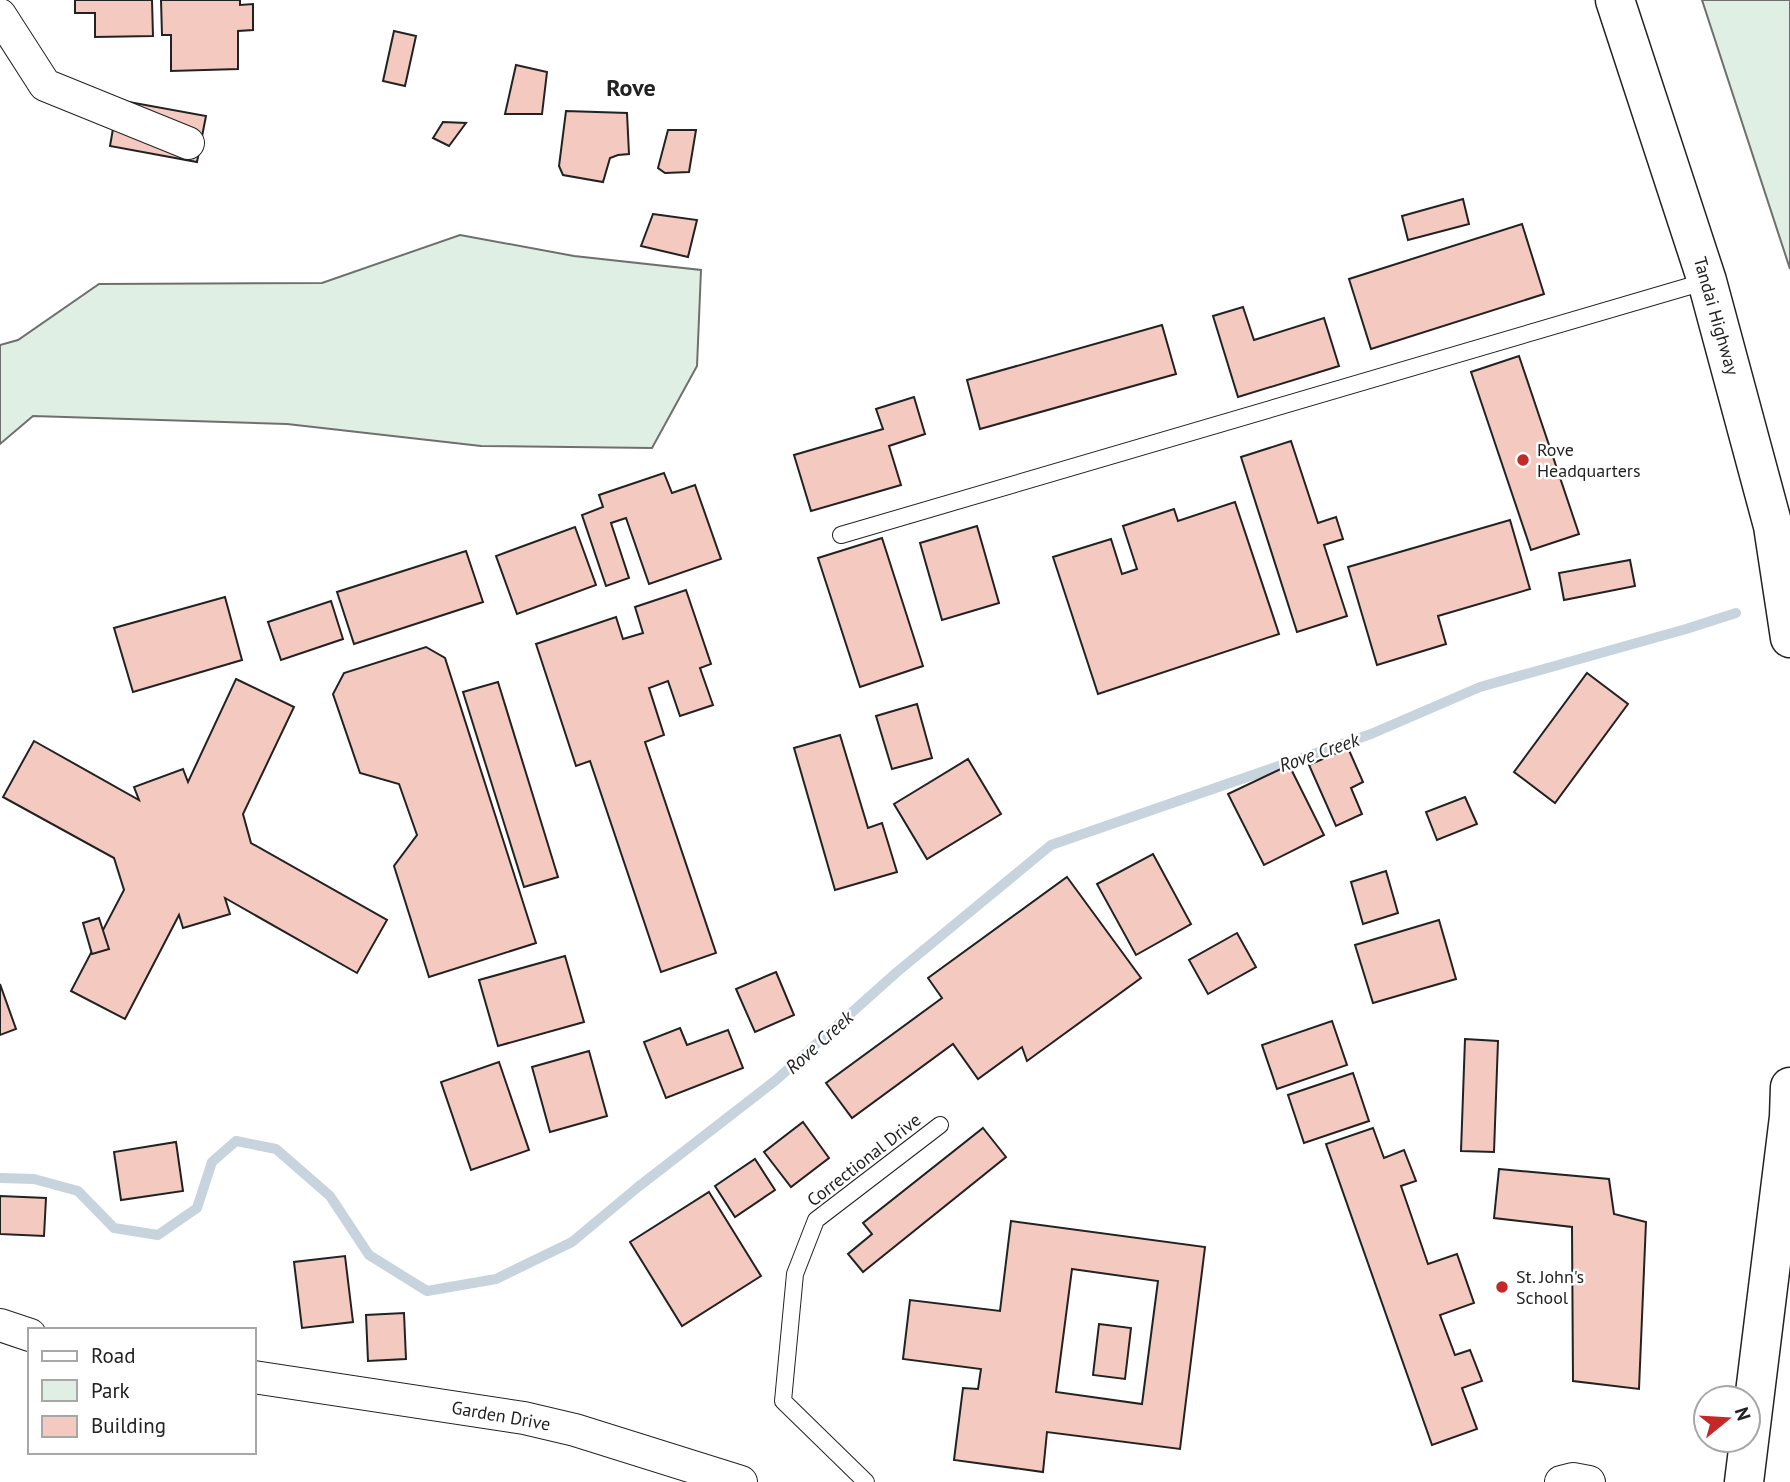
<svg xmlns="http://www.w3.org/2000/svg" width="1790" height="1482" viewBox="0 0 1790 1482" font-family="'PT Sans',sans-serif">
  <rect width="100%" height="100%" fill="#fff"/>
  <g fill="#e0efe3" stroke="#6f6f6f" stroke-width="2">
    <path d="M1702 0H1790V269Z"/>
    <path d="M460 235 574 256 701 270 697 366 652 448 481 446 287 424 33 416 0 444V345L18 340 99 284 322 283Z"/>
  </g>
  <g fill="none" stroke-linecap="round" stroke-linejoin="round">
    <path stroke="#c7d3dd" stroke-width="10" d="M0 1178 34 1179 78 1191 114 1228 158 1235 197 1208 212 1162 236 1141 276 1149 330 1196 369 1255 427 1291 496 1279 572 1242 638 1187 776 1080 897 972 1051 845 1371 734 1480 687 1686 629 1736 613"/>
  </g>
  <g fill="#f3c9c0" stroke="#222" stroke-width="2" fill-rule="evenodd">
    <path d="M75 0H152L153 36 95 37V13H75Z"/>
    <path d="M161 0H240V5L253 4V30L238 31V69L171 71V35H162Z"/>
    <path d="M394 31 416 36 405 86 383 81Z"/>
    <path d="M516 65 547 72 542 114H505Z"/>
    <path d="M118 100 206 116 197 162 110 146Z"/>
    <path d="M566 111 627 113 629 154 618 155 610 158 603 182 563 175 559 166Z"/>
    <path d="M443 122 466 123 449 146 433 138Z"/>
    <path d="M668 130H696L689 172 665 173 658 168Z"/>
    <path d="M1463 199 1469 224 1408 240 1402 216Z"/>
    <path d="M653 214 697 220 688 257 641 246Z"/>
    <path d="M1522 224 1544 294 1371 349 1349 279Z"/>
    <path d="M1243 307 1254 340 1324 318 1339 366 1238 397 1213 316Z"/>
    <path d="M1162 325 1176 374 980 429 967 380Z"/>
    <path d="M1519 356 1579 534 1531 550 1471 372Z"/>
    <path d="M914 397 925 434 889 446 901 485 811 511 794 455 883 429 876 409Z"/>
    <path d="M1291 441 1318 523 1336 517 1343 539 1324 545 1347 616 1297 632 1241 457Z"/>
    <path d="M664 473 672 493 695 485 721 559 649 584 626 518 611 523 629 578 606 586 582 515 603 507 599 495Z"/>
    <path d="M1235 502 1279 634 1098 694 1053 557 1111 539 1122 574 1137 569 1123 526 1174 509 1178 521Z"/>
    <path d="M1510 520 1530 589 1438 616 1446 644 1377 665 1348 567Z"/>
    <path d="M977 526 999 603 942 620 920 543Z"/>
    <path d="M575 527 596 585 517 614 496 556Z"/>
    <path d="M882 538 923 666 860 687 818 558Z"/>
    <path d="M466 551 483 602 354 644 337 592Z"/>
    <path d="M1630 560 1635 586 1564 600 1559 573Z"/>
    <path d="M686 590 711 664 700 668 713 705 680 716 668 681 649 688 664 735 645 742 716 953 661 972 590 761 576 766 536 644 616 617 623 639 643 633 635 607Z"/>
    <path d="M225 597 242 660 133 692 114 628Z"/>
    <path d="M331 601 343 639 281 660 268 622Z"/>
    <path d="M426 647 445 658 536 943 429 977 394 866 417 835 399 784 360 773 333 694 344 673Z"/>
    <path d="M1587 673 1628 704 1555 803 1514 772Z"/>
    <path d="M236 679 294 707 243 814 251 843 387 920 357 973 225 898 230 914 183 928 179 915 125 1019 71 991 124 890 114 858 3 797 34 741 139 800 134 787 183 769 188 782Z"/>
    <path d="M498 682 558 877 524 887 463 692Z"/>
    <path d="M917 704 932 758 892 769 876 716Z"/>
    <path d="M840 735 868 828 882 823 897 872 835 890 794 748Z"/>
    <path d="M1348 748 1363 782 1351 788 1362 814 1336 826 1309 765Z"/>
    <path d="M968 759 1001 814 927 859 894 804Z"/>
    <path d="M1289 765 1324 835 1264 865 1228 794Z"/>
    <path d="M1465 797 1477 824 1437 840 1426 812Z"/>
    <path d="M1153 854 1191 924 1136 955 1097 884Z"/>
    <path d="M1386 871 1398 913 1363 924 1351 882Z"/>
    <path d="M1067 877 1141 978 1027 1061 1022 1047 978 1079 953 1044 852 1118 826 1083 942 998 928 978Z"/>
    <path d="M99 918 109 949 92 954 83 923Z"/>
    <path d="M1439 920 1456 979 1373 1003 1355 945Z"/>
    <path d="M1237 933 1256 967 1208 994 1189 960Z"/>
    <path d="M565 956 584 1022 498 1046 479 980Z"/>
    <path d="M776 972 794 1015 755 1032 736 989Z"/>
    <path d="M0 984 16 1029 0 1035Z"/>
    <path d="M1332 1021 1347 1065 1277 1089 1262 1045Z"/>
    <path d="M680 1028 687 1045 728 1030 743 1068 666 1098 644 1042Z"/>
    <path d="M1465 1039 1498 1041 1494 1152 1461 1151Z"/>
    <path d="M589 1051 607 1116 550 1132 532 1067Z"/>
    <path d="M499 1062 529 1150 471 1170 441 1082Z"/>
    <path d="M1353 1073 1369 1121 1304 1143 1288 1095Z"/>
    <path d="M803 1122 829 1158 791 1187 764 1152Z"/>
    <path d="M983 1128 1006 1157 863 1272 848 1254 872 1234 863 1223Z"/>
    <path d="M1373 1128 1384 1158 1404 1150 1416 1181 1401 1186 1428 1264 1457 1254 1474 1303 1440 1315 1455 1355 1470 1350 1482 1381 1462 1388 1477 1429 1432 1445 1326 1144Z"/>
    <path d="M176 1142 183 1191 121 1200 114 1152Z"/>
    <path d="M755 1159 775 1190 735 1217 715 1186Z"/>
    <path d="M1499 1169 1609 1179 1614 1214 1646 1222 1639 1389 1573 1381 1572 1227 1494 1218Z"/>
    <path d="M709 1192 761 1276 682 1326 630 1242Z"/>
    <path d="M0 1196 46 1198 44 1236 0 1234Z"/>
    <path d="M1011 1221 1205 1247 1180 1449 1047 1432 1043 1472 954 1460 963 1388 978 1389 981 1369 903 1359 910 1300 1000 1311ZM1072 1269 1158 1281 1142 1404 1056 1392Z"/>
    <path d="M345 1256 353 1322 302 1328 294 1262Z"/>
    <path d="M404 1313 406 1359 368 1361 366 1315Z"/>
    <path d="M1099 1324 1131 1328 1125 1379 1093 1375Z"/>
  </g>
  <g fill="none" stroke-linecap="round" stroke-linejoin="round">
    <defs>
      <g id="service">
        <path d="M841 535 1707 281"/>
        <path d="M866 1482 783 1401 795 1274 816 1220 940 1125"/>
      </g>
      <g id="minor">
        <path d="M0 15 45 85 188 143"/>
        <path d="M0 1325 30 1335"/>
        <path d="M254 1377 524 1418 575 1430 741 1482"/>
        <path d="M1561 1482 1573 1479 1589 1482"/>
      </g>
      <g id="secondary">
        <path d="M1615 0 1707 281 1773 526 1790 638"/>
        <path d="M1744 1482 1789 1117 1790 1087"/>
      </g>
    </defs>
    <use href="#service" stroke="#222" stroke-width="18"/>
    <use href="#minor" stroke="#222" stroke-width="34"/>
    <use href="#secondary" stroke="#222" stroke-width="41"/>
    <use href="#service" stroke="#fff" stroke-width="16"/>
    <use href="#minor" stroke="#fff" stroke-width="32"/>
    <use href="#secondary" stroke="#fff" stroke-width="38"/>
  </g>
  <g fill="#c62828" stroke="#fff" stroke-width="2.5">
    <circle cx="1523" cy="460" r="7"/>
    <circle cx="1502" cy="1287" r="7"/>
  </g>
  <g text-anchor="middle" stroke-width="5" stroke-linejoin="round" paint-order="stroke">
    <g font-size="18" fill="#222" stroke="#fff">
      <text transform="translate(1716 316) rotate(74)" y="6">Tandai Highway</text>
      <text transform="translate(864 1160) rotate(-38)" y="6">Correctional Drive</text>
      <text transform="translate(501 1416) rotate(10)" y="6">Garden Drive</text>
    </g>
    <g font-size="18" fill="#222" stroke="#fff" text-anchor="start">
      <text x="1537" y="456">Rove<tspan x="1537" dy="21">Headquarters</tspan></text>
      <text x="1516" y="1283">St. John's<tspan x="1516" dy="21">School</tspan></text>
    </g>
    <g font-size="19" font-style="italic" fill="#222" stroke="#fff">
      <text transform="translate(1319 752) rotate(-19)" y="7">Rove Creek</text>
      <text transform="translate(819 1042) rotate(-42)" y="7">Rove Creek</text>
    </g>
    <g font-size="24" font-weight="bold" fill="#222" stroke="#fff">
      <text x="631" y="96">Rove</text>
    </g>
  </g>
  <rect x="28" y="1328" width="228" height="126" fill="#ffffff" stroke="#a7a7a7" stroke-width="2"/>
  <rect x="42" y="1351" width="35" height="10" fill="#ffffff" stroke="#a7a7a7" stroke-width="2"/>
  <text x="91" y="1363" font-size="21" fill="#222222">Road</text>
  <rect x="42" y="1380" width="35" height="21" fill="#e0efe3" stroke="#a7a7a7" stroke-width="2"/>
  <text x="91" y="1398" font-size="21" fill="#222222">Park</text>
  <rect x="42" y="1416" width="35" height="21" fill="#f3c9c0" stroke="#a7a7a7" stroke-width="2"/>
  <text x="91" y="1433" font-size="21" fill="#222222">Building</text>
  <g transform="translate(1727 1419) rotate(72)"><circle r="33" fill="#ffffff" stroke="#a7a7a7" stroke-width="2"/>
  <path d="M0-5L12 26L0 18L-12 26Z" fill="#c62828"/>
  <text y="-10" font-size="19" font-weight="bold" text-anchor="middle" fill="#222222">N</text>
  </g>
</svg>
